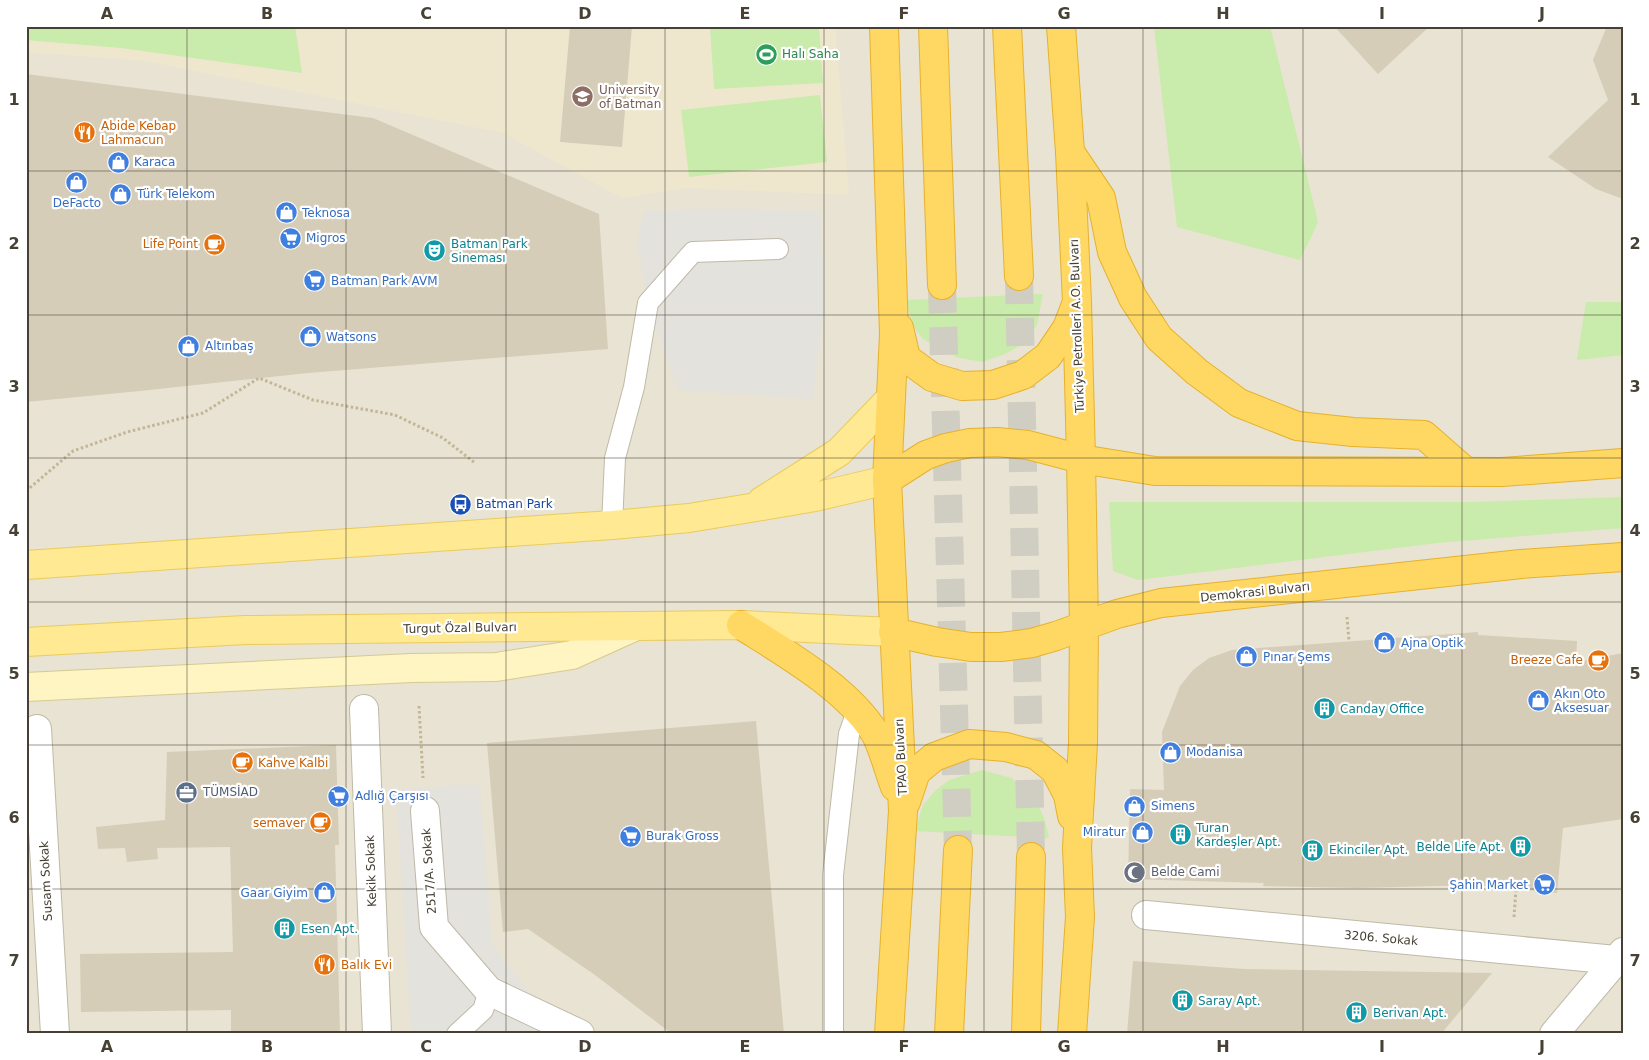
<svg xmlns="http://www.w3.org/2000/svg" width="1649" height="1060" viewBox="0 0 1649 1060" font-family="'DejaVu Sans',sans-serif">
  <rect width="100%" height="100%" fill="#f3f0e5"/>
  <rect fill="#e8e3d2" x="26" y="26" width="1597" height="1008"/>
  <path fill="#eee7ce" d="M26 26H835L849 195 688 188 622 198 503 133 146 61 26 52Z"/>
  <g fill="#c9ebab">
    <path d="M26 26H295L302 73 121 48 26 40Z"/>
    <path d="M710 26H819L823 83 714 89Z"/>
    <path d="M1154 26H1270L1318 222 1300 260 1177 227Z"/>
    <path d="M820 95 827 162 689 177 681 110Z"/>
    <path d="M1043 294 1037 324 1028 341 1005 354 982 362 956 357 923 339 914 327 905 300Z"/>
    <path d="M1586 302H1623V355L1577 360Z"/>
    <path d="M1623 497V528L1437 543 1138 580 1113 571 1109 502H1476Z"/>
    <path d="M982 770 1011 778 1035 797 1045 821 1049 838 915 831 923 805 936 790 949 780Z"/>
  </g>
  <g fill="#e4e2dd">
    <path d="M693 209 820 211 825 297 813 399 677 390 648 303 637 243 644 212Z"/>
    <path d="M480 784 492 945 562 1034H411L396 789Z"/>
  </g>
  <g fill="#d6cdb9">
    <path d="M570 26H632L622 147 560 142Z"/>
    <path d="M1334 26H1430L1378 74Z"/>
    <path d="M1607 26H1623V199L1596 189 1548 157 1608 100 1593 60Z"/>
    <path d="M26 74 373 118 599 214 608 349 308 373 140 391 26 402Z"/>
    <path d="M1478 632V635L1577 641 1576 662 1623 653V819L1563 828 1557 893 1475 885 1359 888 1263 886 1264 883 1128 879 1130 789 1164 790 1162 732 1180 686 1193 670 1209 658 1232 650Z"/>
    <path d="M756 721 784 1034H672L595 975 528 929 503 932 487 743Z"/>
    <path d="M336 745 339 845H335L340 1034H231V1010L81 1012 80 954 233 952 230 847 157 848 158 859 127 862 125 848 98 849 96 827 165 820 167 752Z"/>
    <path d="M1133 961 1244 969 1492 973 1441 1034H1127Z"/>
  </g>
  <g fill="none" stroke-linecap="round" stroke-linejoin="round">
    <g stroke="#d0cdc2" stroke-width="28" stroke-dasharray="28 14" stroke-linecap="butt">
      <path d="M1019 276 1031 857"/>
      <path d="M942 285 958 850"/>
    </g>
    <defs>
      <g id="lane">
        <path d="M612 525 615 458 634 387 648 303 693 252 778 249"/>
        <path d="M457 1034 483 1010 489 991"/>
        <path d="M833 1034V875L849 734 857 711"/>
      </g>
      <g id="street">
        <path d="M364 709 377 1034"/>
        <path d="M37 729 55 1034"/>
        <path d="M425 811 434 927 489 991 580 1034"/>
        <path d="M1146 915 1616 960"/>
        <path d="M1554 1034 1623 952"/>
      </g>
      <path id="secondary" d="M26 687 411 668 496 667 572 655 636 626"/>
      <g id="primary">
        <path d="M762 501 839 452 891 398"/>
        <path d="M26 565 612 525 689 518 750 508 815 497 887 480"/>
        <path d="M26 642 245 630 741 625 893 632"/>
      </g>
      <g id="highway">
        <path d="M884 26 894 334 887 480 903 811 889 1034"/>
        <path d="M933 26 942 285"/>
        <path d="M1007 26 1019 276"/>
        <path d="M1061 26 1070 152 1077 302 1081 459 1084 625 1083 743 1077 848 1080 917 1072 1034"/>
        <path d="M1070 152 1101 198 1112 252 1133 298 1159 338 1197 372 1239 403 1297 426 1353 432 1424 435 1465 471"/>
        <path d="M899 328 906 358 932 377 962 386 993 385 1023 375 1048 356 1067 328 1075 307"/>
        <path d="M887 480 926 455 946 448 970 443 997 442 1028 445 1081 459 1155 471 1502 472 1623 463"/>
        <path d="M741 625C785 653 847 688 875 733 883 747 889 772 895 787"/>
        <path d="M893 632 937 642 971 647H1001L1032 643 1056 636 1117 614 1161 603 1521 564 1623 557"/>
        <path d="M906 802 916 772 934 757 969 744 1006 747 1036 755 1055 770 1068 795 1072 816"/>
        <path d="M949 1034 958 850"/>
        <path d="M1026 1034 1031 857"/>
      </g>
    </defs>
    <use href="#lane" stroke="#bfb9a7" stroke-width="22"/>
    <use href="#street" stroke="#bfb9a7" stroke-width="30"/>
    <use href="#secondary" stroke="#d6ca91" stroke-width="30"/>
    <use href="#primary" stroke="#ebcb5c" stroke-width="30"/>
    <use href="#highway" stroke="#e7b12c" stroke-width="30"/>
    <g stroke="#c2b697" stroke-width="3" stroke-dasharray="2.5 2.5" stroke-linecap="butt">
      <path d="M26 491 73 451 127 432 203 413 259 378 313 400 395 415 443 438 475 463"/>
      <path d="M1347 617 1349 641"/>
      <path d="M419 706 423 778"/>
      <path d="M1514 917 1516 889"/>
    </g>
    <use href="#lane" stroke="#fff" stroke-width="20"/>
    <use href="#street" stroke="#fff" stroke-width="28"/>
    <use href="#secondary" stroke="#fff5c3" stroke-width="28"/>
    <use href="#primary" stroke="#ffe992" stroke-width="28"/>
    <use href="#highway" stroke="#ffd864" stroke-width="28"/>
  </g>
  <path fill="none" stroke="#464134" stroke-width="1" stroke-opacity="0.55" d="M187 26V1034M346 26V1034M506 26V1034M665 26V1034M824 26V1034M984 26V1034M1143 26V1034M1303 26V1034M1462 26V1034M26 171H1623M26 315H1623M26 458H1623M26 602H1623M26 745H1623M26 889H1623"/>
  <defs>
    <symbol id="stadium-disc" viewBox="-11 -11 22 22"><circle r="9.5" fill="#2e9e5b" stroke="#fff"/><path d="M0-5a6.5 5 0 1 0 0 10a6.5 5 0 1 0 0-10ZM-3.5-1.8h7v3.6h-7Z" fill="#fff"/></symbol>
    <symbol id="university-disc" viewBox="-11 -11 22 22"><circle r="9.5" fill="#8d6e63" stroke="#fff"/><path d="M0-5L7-2L0 1L-7-2ZM-4 1L0 2.5L4 1V4Q0 6-4 4Z" fill="#fff"/></symbol>
    <symbol id="restaurant-disc" viewBox="-11 -11 22 22"><circle r="9.5" fill="#e8710a" stroke="#fff"/><path d="M-5-6h1v4h1v-4h1v4h1v-4h1v5L-1.5 .5V6h-2V.5L-5-1ZM5-6V6H3V1.5H1.5Q1.5-4 5-6Z" fill="#fff"/></symbol>
    <symbol id="shop-disc" viewBox="-11 -11 22 22"><circle r="9.5" fill="#3f7fe0" stroke="#fff"/><path d="M-5-2.5h2.3a2.7 3.5 0 0 1 5.4 0H5L5.5 6h-11ZM-1.5-2.5h3a1.5 2.3 0 0 0-3 0Z" fill="#fff"/></symbol>
    <symbol id="supermarket-disc" viewBox="-11 -11 22 22"><circle r="9.5" fill="#3f7fe0" stroke="#fff"/><path d="M-6-5.5h2.5l.6 2H6L4.5 2H-2.5L-4.4-4H-6ZM-1.5 3.2a1.3 1.3 0 1 0 .1 0ZM3 3.2a1.3 1.3 0 1 0 .1 0Z" fill="#fff"/></symbol>
    <symbol id="cafe-disc" viewBox="-11 -11 22 22"><circle r="9.5" fill="#e8710a" stroke="#fff"/><path d="M-5.5-4.5H6V0H3Q3 3.5 0 3.5H-2.5Q-5.5 3.5-5.5 0ZM3-3.2v2h1.7v-2ZM-6 4.5H4V6H-6Z" fill="#fff"/></symbol>
    <symbol id="theatre-disc" viewBox="-11 -11 22 22"><circle r="9.5" fill="#0f9aa8" stroke="#fff"/><path d="M-5-5.5Q0-4 5-5.5V0Q5 5 0 6Q-5 5-5 0ZM-3.3-2.5H-1v1.5H-3.3ZM1-2.5H3.3v1.5H1ZM-2.8 1Q0 5.5 2.8 1Z" fill="#fff"/></symbol>
    <symbol id="bus-disc" viewBox="-11 -11 22 22"><circle r="9.5" fill="#1a4fb4" stroke="#fff"/><path d="M-5-6H5V4H4V6H2V4H-2V6H-4V4H-5ZM-3.5-4V0h7V-4ZM-3.5 1.2v1.5H-2V1.2ZM2 1.2v1.5H3.5V1.2Z" fill="#fff"/></symbol>
    <symbol id="building-disc" viewBox="-11 -11 22 22"><circle r="9.5" fill="#0f9aa8" stroke="#fff"/><path d="M-4-6H4V6H1V3H-1V6H-4ZM-2.5-4.3h1.7v1.8h-1.7ZM.8-4.3h1.7v1.8H.8ZM-2.5-1h1.7V.8h-1.7ZM.8-1h1.7V.8H.8Z" fill="#fff"/></symbol>
    <symbol id="office-disc" viewBox="-11 -11 22 22"><circle r="9.5" fill="#5c6f8a" stroke="#fff"/><path d="M-6-3h4V-5.5h4V-3h4V5H-6ZM-1-4.5V-3h2v-1.5ZM-6 0V1H6V0Z" fill="#fff"/></symbol>
    <symbol id="mosque-disc" viewBox="-11 -11 22 22"><circle r="9.5" fill="#6b7280" stroke="#fff"/><path d="M3.5-4.9A6 6 0 1 0 3.5 4.9A5 5 0 1 1 3.5-4.9Z" fill="#fff"/></symbol>
  </defs>
  <g fill-rule="evenodd">
    <use href="#stadium-disc" x="754" y="42" width="25" height="25"/>
    <use href="#university-disc" x="570" y="84" width="25" height="25"/>
    <use href="#restaurant-disc" x="72" y="120" width="25" height="25"/>
    <use href="#shop-disc" x="106" y="150" width="25" height="25"/>
    <use href="#shop-disc" x="64" y="170" width="25" height="25"/>
    <use href="#shop-disc" x="108" y="182" width="25" height="25"/>
    <use href="#shop-disc" x="274" y="200" width="25" height="25"/>
    <use href="#supermarket-disc" x="278" y="226" width="25" height="25"/>
    <use href="#cafe-disc" x="202" y="232" width="25" height="25"/>
    <use href="#theatre-disc" x="422" y="238" width="25" height="25"/>
    <use href="#supermarket-disc" x="302" y="268" width="25" height="25"/>
    <use href="#shop-disc" x="298" y="324" width="25" height="25"/>
    <use href="#shop-disc" x="176" y="334" width="25" height="25"/>
    <use href="#bus-disc" x="448" y="492" width="25" height="25"/>
    <use href="#shop-disc" x="1372" y="630" width="25" height="25"/>
    <use href="#shop-disc" x="1234" y="644" width="25" height="25"/>
    <use href="#cafe-disc" x="1586" y="648" width="25" height="25"/>
    <use href="#shop-disc" x="1526" y="688" width="25" height="25"/>
    <use href="#building-disc" x="1312" y="696" width="25" height="25"/>
    <use href="#shop-disc" x="1158" y="740" width="25" height="25"/>
    <use href="#cafe-disc" x="230" y="750" width="25" height="25"/>
    <use href="#office-disc" x="174" y="780" width="25" height="25"/>
    <use href="#supermarket-disc" x="326" y="784" width="25" height="25"/>
    <use href="#shop-disc" x="1122" y="794" width="25" height="25"/>
    <use href="#cafe-disc" x="308" y="810" width="25" height="25"/>
    <use href="#shop-disc" x="1130" y="820" width="25" height="25"/>
    <use href="#building-disc" x="1168" y="822" width="25" height="25"/>
    <use href="#supermarket-disc" x="618" y="824" width="25" height="25"/>
    <use href="#building-disc" x="1508" y="834" width="25" height="25"/>
    <use href="#building-disc" x="1300" y="838" width="25" height="25"/>
    <use href="#mosque-disc" x="1122" y="860" width="25" height="25"/>
    <use href="#supermarket-disc" x="1532" y="872" width="25" height="25"/>
    <use href="#shop-disc" x="312" y="880" width="25" height="25"/>
    <use href="#building-disc" x="272" y="916" width="25" height="25"/>
    <use href="#restaurant-disc" x="312" y="952" width="25" height="25"/>
    <use href="#building-disc" x="1170" y="988" width="25" height="25"/>
    <use href="#building-disc" x="1344" y="1000" width="25" height="25"/>
  </g>
  <g text-anchor="middle" stroke-width="4.5" stroke-linejoin="round" paint-order="stroke">
    <g font-size="12" fill="#27864d" stroke="#fff" text-anchor="start">
      <text x="782" y="58">Halı Saha</text>
    </g>
    <g font-size="12" fill="#785e54" stroke="#fff" text-anchor="start">
      <text x="599" y="94">University<tspan x="599" dy="14">of Batman</tspan></text>
    </g>
    <g font-size="12" fill="#c56008" stroke="#fff" text-anchor="start">
      <text x="101" y="130">Abide Kebap<tspan x="101" dy="14">Lahmacun</tspan></text>
      <text x="198" y="248" text-anchor="end">Life Point</text>
      <text x="1583" y="664" text-anchor="end">Breeze Cafe</text>
      <text x="258" y="767">Kahve Kalbi</text>
      <text x="305" y="827" text-anchor="end">semaver</text>
      <text x="341" y="969">Balık Evi</text>
    </g>
    <g font-size="12" fill="#366cbe" stroke="#fff" text-anchor="start">
      <text x="134" y="166">Karaca</text>
      <text x="137" y="198">Türk Telekom</text>
      <text x="77" y="207" text-anchor="middle">DeFacto</text>
      <text x="302" y="217">Teknosa</text>
      <text x="306" y="242">Migros</text>
      <text x="331" y="285">Batman Park AVM</text>
      <text x="326" y="341">Watsons</text>
      <text x="205" y="350">Altınbaş</text>
      <text x="1401" y="647">Ajna Optik</text>
      <text x="1263" y="661">Pınar Şems</text>
      <text x="1554" y="698">Akın Oto<tspan x="1554" dy="14">Aksesuar</tspan></text>
      <text x="1186" y="756">Modanisa</text>
      <text x="355" y="800">Adlığ Çarşısı</text>
      <text x="1151" y="810">Simens</text>
      <text x="1126" y="836" text-anchor="end">Miratur</text>
      <text x="646" y="840">Burak Gross</text>
      <text x="1528" y="889" text-anchor="end">Şahin Market</text>
      <text x="308" y="897" text-anchor="end">Gaar Giyim</text>
    </g>
    <g font-size="12" fill="#0d838f" stroke="#fff" text-anchor="start">
      <text x="451" y="248">Batman Park<tspan x="451" dy="14">Sineması</tspan></text>
      <text x="1340" y="713">Canday Office</text>
      <text x="1196" y="832">Turan<tspan x="1196" dy="14">Kardeşler Apt.</tspan></text>
      <text x="1504" y="851" text-anchor="end">Belde Life Apt.</text>
      <text x="1329" y="854">Ekinciler Apt.</text>
      <text x="301" y="933">Esen Apt.</text>
      <text x="1198" y="1005">Saray Apt.</text>
      <text x="1373" y="1017">Berivan Apt.</text>
    </g>
    <g font-size="12" fill="#464134" stroke="#fff">
      <text transform="translate(1077 326) rotate(-92)" y="4">Türkiye Petrolleri A.O. Bulvarı</text>
      <text transform="translate(1255 592) rotate(-6)" y="4">Demokrasi Bulvarı</text>
      <text transform="translate(460 628) rotate(-1)" y="4">Turgut Özal Bulvarı</text>
      <text transform="translate(901 757) rotate(-93)" y="4">TPAO Bulvarı</text>
      <text transform="translate(371 871) rotate(-92)" y="4">Kekik Sokak</text>
      <text transform="translate(429 871) rotate(-94)" y="4">2517/A. Sokak</text>
      <text transform="translate(46 881) rotate(-93)" y="4">Susam Sokak</text>
      <text transform="translate(1381 938) rotate(5)" y="4">3206. Sokak</text>
    </g>
    <g font-size="12" fill="#164399" stroke="#fff" text-anchor="start">
      <text x="476" y="508">Batman Park</text>
    </g>
    <g font-size="12" fill="#4e5e75" stroke="#fff" text-anchor="start">
      <text x="203" y="796">TÜMSİAD</text>
    </g>
    <g font-size="12" fill="#5b616d" stroke="#fff" text-anchor="start">
      <text x="1151" y="876">Belde Cami</text>
    </g>
  </g>
  <rect width="1649" height="1060" fill="none" stroke="#ffffff" stroke-width="55"/>
  <rect x="28" y="28" width="1594" height="1004" fill="none" stroke="#464134" stroke-width="2"/>
  <g font-size="16" text-anchor="middle" font-weight="bold" fill="#464134">
    <text x="107" y="19">A</text>
    <text x="267" y="19">B</text>
    <text x="426" y="19">C</text>
    <text x="585" y="19">D</text>
    <text x="745" y="19">E</text>
    <text x="904" y="19">F</text>
    <text x="1064" y="19">G</text>
    <text x="1223" y="19">H</text>
    <text x="1382" y="19">I</text>
    <text x="1542" y="19">J</text>
    <text x="14" y="105">1</text>
    <text x="1635" y="105">1</text>
    <text x="14" y="249">2</text>
    <text x="1635" y="249">2</text>
    <text x="14" y="392">3</text>
    <text x="1635" y="392">3</text>
    <text x="14" y="536">4</text>
    <text x="1635" y="536">4</text>
    <text x="14" y="679">5</text>
    <text x="1635" y="679">5</text>
    <text x="14" y="823">6</text>
    <text x="1635" y="823">6</text>
    <text x="14" y="966">7</text>
    <text x="1635" y="966">7</text>
    <text x="107" y="1052">A</text>
    <text x="267" y="1052">B</text>
    <text x="426" y="1052">C</text>
    <text x="585" y="1052">D</text>
    <text x="745" y="1052">E</text>
    <text x="904" y="1052">F</text>
    <text x="1064" y="1052">G</text>
    <text x="1223" y="1052">H</text>
    <text x="1382" y="1052">I</text>
    <text x="1542" y="1052">J</text>
  </g>
</svg>
